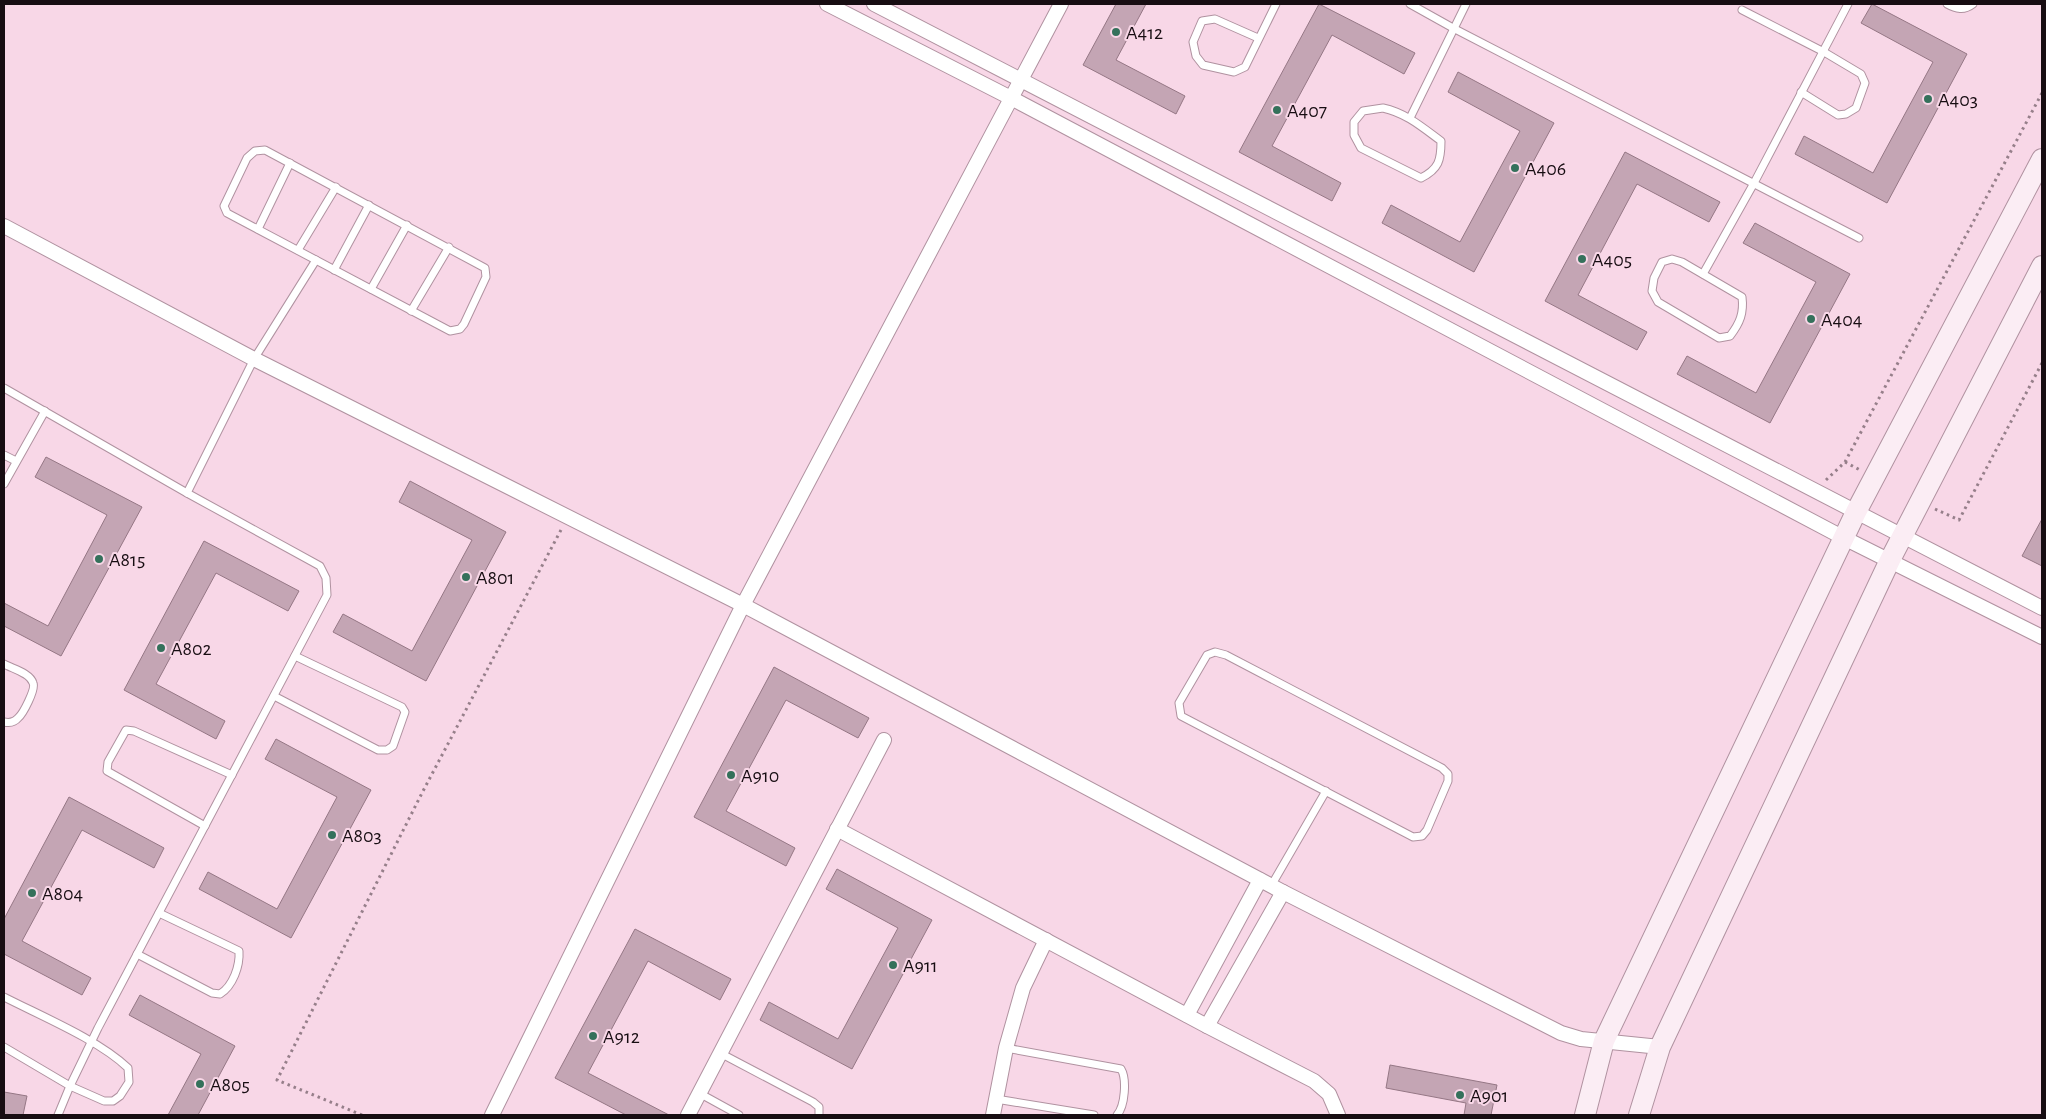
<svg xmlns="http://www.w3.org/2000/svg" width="2046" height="1119" viewBox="0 0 2046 1119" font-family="'Alegreya Sans',sans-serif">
  <rect width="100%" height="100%" fill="#f8d7e7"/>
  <g fill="#c4a5b4" stroke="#957785">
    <path d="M1116 4H1146L1116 60 1185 96 1176 114 1083 65Z"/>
    <path d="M1319 4 1415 53 1404 74 1332 35 1272 146 1341 183 1332 201 1239 152Z"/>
    <path d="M1872 4 1967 54 1887 203 1795 154 1804 136 1873 173 1933 62 1861 23Z"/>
    <path d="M1458 72 1554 123 1474 272 1382 223 1391 205 1460 242 1520 131 1448 92Z"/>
    <path d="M1625 152 1720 202 1709 222 1637 184 1578 295 1647 332 1637 350 1545 301Z"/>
    <path d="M1755 223 1850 274 1770 423 1677 374 1687 356 1756 393 1816 282 1743 243Z"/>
    <path d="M46 457 142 507 61 656 4 626V603L48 626 107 515 35 477Z"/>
    <path d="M410 481 506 532 426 681 333 632 343 614 412 651 472 540 399 502Z"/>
    <path d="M2042 519V566L2022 556Z"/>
    <path d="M204 541 299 591 288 611 216 573 156 684 225 721 216 739 124 690Z"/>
    <path d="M774 667 869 718 858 738 786 700 726 811 795 848 786 866 694 817Z"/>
    <path d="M276 739 371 790 291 938 199 889 208 872 277 909 337 797 265 759Z"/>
    <path d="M69 797 164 848 154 868 82 830 22 941 91 978 82 995 4 954V919Z"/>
    <path d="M837 869 932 920 852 1069 760 1020 769 1002 838 1039 898 928 826 889Z"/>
    <path d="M635 929 731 979 720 1000 648 961 588 1073 669 1115H626L555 1078Z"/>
    <path d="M140 995 235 1046 198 1115H168L201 1054 129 1015Z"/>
    <path d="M1390 1065 1497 1085 1491 1115H1464L1466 1103 1386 1088Z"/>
    <path d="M4 1092 27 1096 23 1115H4Z"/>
  </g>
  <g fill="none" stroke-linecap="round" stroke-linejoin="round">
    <defs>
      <g id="lane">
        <path d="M1410 4 1453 28 1859 238"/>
        <path d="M1947 4C1956 9 1964 11 1973 4"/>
        <path d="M1742 10 1824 52 1861 74 1865 83 1856 108 1846 114 1838 115 1801 92"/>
        <path d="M1258 38 1215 19 1202 21 1193 42 1196 56 1203 65 1234 72 1245 67 1276 4"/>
        <path d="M1383 108C1406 113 1422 127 1441 141 1441 160 1439 169 1421 178L1361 148 1354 135V122L1363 111Z"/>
        <path d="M1410 118 1466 4"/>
        <path d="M265 150 485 268 486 277 464 324 460 329 450 331 227 213 224 206 247 158 255 151Z"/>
        <path d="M258 229 290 163"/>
        <path d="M298 250 336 187"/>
        <path d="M1672 259 1682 262 1742 297C1744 313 1740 323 1730 336L1719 338 1658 302 1652 291 1654 278 1662 262Z"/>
        <path d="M334 270 369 205"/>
        <path d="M1703 274 1754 183 1848 4"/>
        <path d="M371 289 407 225"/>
        <path d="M411 311 449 247"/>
        <path d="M4 388 187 493 320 566 326 578 327 595 98 1028 70 1086 58 1115"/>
        <path d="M4 455 16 461"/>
        <path d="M4 484 45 411"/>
        <path d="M187 493 254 359 316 260"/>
        <path d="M1215 652 1226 655 1442 768 1448 774V781L1427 830 1422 836 1413 837 1181 716 1179 703 1207 655Z"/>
        <path d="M4 664C13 669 30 673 33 683 36 689 23 714 18 718 14 723 9 723 4 722"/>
        <path d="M274 696 378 750H387L393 746 405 712 402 707 295 656"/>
        <path d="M205 826 107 771 108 762 126 730 134 731 232 775"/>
        <path d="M1271 886 1326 791"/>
        <path d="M137 954 212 993 220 994C233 986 240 966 239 951L159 913"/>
        <path d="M4 997C41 1016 99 1040 128 1068L129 1082 120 1096 113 1101H104L70 1086 4 1047"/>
        <path d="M1006 1048 1121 1069C1127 1079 1125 1106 1117 1115"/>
        <path d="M720 1053 813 1102 819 1107V1115"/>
        <path d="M699 1093 739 1115"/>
        <path d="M996 1099 1094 1115"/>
      </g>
      <g id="street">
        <path d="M827 4 1011 98 1844 538 2042 637"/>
        <path d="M874 4 2042 608"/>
        <path d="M4 226 254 359 743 605 1283 892 1561 1033 1581 1039 1660 1047"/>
        <path d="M837 829 1207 1026 1314 1081 1329 1094 1338 1115"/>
        <path d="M1187 1015 1260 880"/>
        <path d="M1207 1026 1283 892"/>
        <path d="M492 1115 743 605 1061 4"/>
        <path d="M688 1115 884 740"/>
        <path d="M993 1115 1006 1048 1023 988 1046 940"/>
      </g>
      <g id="secondary">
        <path d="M1585 1115 1604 1041 1856 512 2042 159"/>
        <path d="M1639 1115 1660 1047 1890 560 2042 266"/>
      </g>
    </defs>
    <use href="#lane" stroke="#b092a0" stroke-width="9"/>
    <use href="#street" stroke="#b092a0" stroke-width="16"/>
    <use href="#secondary" stroke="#b092a0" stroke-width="22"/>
    <g stroke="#967f8a" stroke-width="3" stroke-dasharray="2.5 4" stroke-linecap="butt">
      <path d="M1845 462 1860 470"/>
      <path d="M1826 480 1845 462 2042 93"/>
      <path d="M1935 509 1959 520 2042 363"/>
      <path d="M362 1115 277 1080 422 793 562 528"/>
    </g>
    <use href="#lane" stroke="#fff" stroke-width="7"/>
    <use href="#street" stroke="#fff" stroke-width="14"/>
    <use href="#secondary" stroke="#fbedf4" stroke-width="20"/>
  </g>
  <g fill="#34715b" stroke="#f8d7e7" stroke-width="2">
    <circle cx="1116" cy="32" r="5"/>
    <circle cx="1928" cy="99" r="5"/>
    <circle cx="1277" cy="110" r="5"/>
    <circle cx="1515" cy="168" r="5"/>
    <circle cx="1582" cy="259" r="5"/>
    <circle cx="1811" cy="319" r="5"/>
    <circle cx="99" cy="559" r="5"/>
    <circle cx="466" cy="577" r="5"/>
    <circle cx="161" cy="648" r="5"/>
    <circle cx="731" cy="775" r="5"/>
    <circle cx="332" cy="835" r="5"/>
    <circle cx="32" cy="893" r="5"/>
    <circle cx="893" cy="965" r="5"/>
    <circle cx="593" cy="1036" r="5"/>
    <circle cx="200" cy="1084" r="5"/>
    <circle cx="1460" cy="1095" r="5"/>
  </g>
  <g text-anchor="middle" stroke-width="4" stroke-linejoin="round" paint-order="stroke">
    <g font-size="20" fill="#170d12" stroke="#f8d7e7" text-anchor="start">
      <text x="1126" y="39">A412</text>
      <text x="1938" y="106">A403</text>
      <text x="1287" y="117">A407</text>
      <text x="1525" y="175">A406</text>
      <text x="1592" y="266">A405</text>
      <text x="1821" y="326">A404</text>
      <text x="109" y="566">A815</text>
      <text x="476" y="584">A801</text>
      <text x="171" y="655">A802</text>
      <text x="741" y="782">A910</text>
      <text x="342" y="842">A803</text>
      <text x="42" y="900">A804</text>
      <text x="903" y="972">A911</text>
      <text x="603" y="1043">A912</text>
      <text x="210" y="1091">A805</text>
      <text x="1470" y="1102">A901</text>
    </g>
  </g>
  <rect width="2046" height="1119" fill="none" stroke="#170d12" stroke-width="10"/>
</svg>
